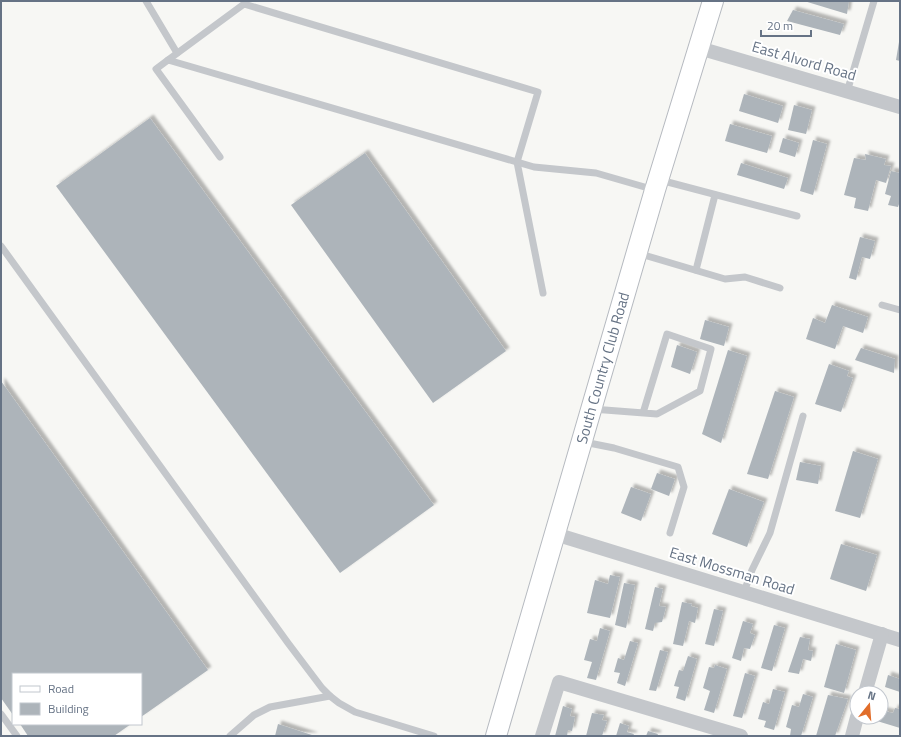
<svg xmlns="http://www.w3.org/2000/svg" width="901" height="737" viewBox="0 0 901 737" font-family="'Titillium Web',sans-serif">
  <defs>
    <filter id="shadow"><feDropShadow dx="3.5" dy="-3.5" stdDeviation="1" flood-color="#0004"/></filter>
  </defs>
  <rect width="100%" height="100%" fill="#f7f7f4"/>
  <g fill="#adb4ba" filter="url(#shadow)">
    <path d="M804 1H849L847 14Z"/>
    <path d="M793 10 844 24 840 35 787 21Z"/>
    <path d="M899 42H900V61L896 60Z"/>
    <path d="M744 94 783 106 778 123 739 111Z"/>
    <path d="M794 105 812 110 806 134 788 130Z"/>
    <path d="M150 118 434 505 340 573 56 186Z"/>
    <path d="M730 124 772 136 767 153 725 141Z"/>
    <path d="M783 138 799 143 795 157 779 152Z"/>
    <path d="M813 140 827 144 813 195 800 191Z"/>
    <path d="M365 153 506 351 433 403 291 205Z"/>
    <path d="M865 154 886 159 884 165 891 166 886 183 876 180 868 211 854 208 856 198 844 195 854 158 866 160Z"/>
    <path d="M741 163 788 178 784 189 737 175Z"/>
    <path d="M891 171 900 173V201L898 207 888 205 891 196 885 194Z"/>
    <path d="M860 237 875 241 870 259 862 257 856 280 849 278Z"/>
    <path d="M832 305 868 317 863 333 843 326 835 349 806 339 813 318 825 323Z"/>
    <path d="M705 320 729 327 724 346 700 339Z"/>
    <path d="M677 345 697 352 690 374 671 367Z"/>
    <path d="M861 348 895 359 894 373 855 360Z"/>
    <path d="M728 350 747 356 721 443 702 434Z"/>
    <path d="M829 364 849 371 847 376 853 378 841 412 815 404Z"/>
    <path d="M1 381 208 670 141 717V674H13V715L1 698Z"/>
    <path d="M775 391 794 397 768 479 747 474Z"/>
    <path d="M853 451 878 459 860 518 835 511Z"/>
    <path d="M800 462 821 466 818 484 796 480Z"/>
    <path d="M657 473 675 479 669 496 651 489Z"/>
    <path d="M631 487 651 494 641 521 621 513Z"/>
    <path d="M729 489 764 502 747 547 712 534Z"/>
    <path d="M841 544 877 555 866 591 830 579Z"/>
    <path d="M610 575 620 577 610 618 587 613 595 580 608 584Z"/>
    <path d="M624 583 635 585 626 628 615 625Z"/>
    <path d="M655 587 663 589 659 606 666 607 662 622 655 623 653 631 645 629Z"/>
    <path d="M682 602 692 604 691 606 698 608 695 623 689 621 683 646 673 644Z"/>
    <path d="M714 609 723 611 714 646 705 644Z"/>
    <path d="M743 621 753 624 750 633 755 635 750 649 744 648 741 661 732 658Z"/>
    <path d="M774 625 785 628 772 671 761 668Z"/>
    <path d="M600 628 610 631 596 680 587 678 592 662 584 660 590 639 597 641Z"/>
    <path d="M800 637 810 639 808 650 813 651 811 661 803 659 799 674 788 672Z"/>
    <path d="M630 641 638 643 625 686 617 683 620 673 614 672 618 658 624 660Z"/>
    <path d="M836 644 856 650 844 693 824 687Z"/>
    <path d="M660 650 668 652 656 691 649 690Z"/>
    <path d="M688 656 697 659 685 701 676 698 679 687 674 686 679 670 683 671Z"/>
    <path d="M715 665 727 669 714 713 704 710 710 691 703 688 709 667 714 668Z"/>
    <path d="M745 673 755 676 742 718 733 716Z"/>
    <path d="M888 675 900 679V692L885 687Z"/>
    <path d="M773 689 785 692 774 730 764 727 766 721 758 719 763 702 769 704Z"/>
    <path d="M803 694 813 697 801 736H790L791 729 786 727 792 705 799 707Z"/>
    <path d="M828 695 848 699 835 736H816Z"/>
    <path d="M563 706 572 709 570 716 575 717 572 731 568 730 567 736H555Z"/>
    <path d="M895 708 900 709V728L877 721 879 717H881V710L893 713Z"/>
    <path d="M592 713 604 715 602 720 607 721 602 736H586Z"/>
    <path d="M620 723 629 726 627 732 634 734 633 736H616Z"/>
    <path d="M20 724H131L114 736H28Z"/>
    <path d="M278 724 315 736H275Z"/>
    <path d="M648 731 658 734 657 736H646Z"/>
  </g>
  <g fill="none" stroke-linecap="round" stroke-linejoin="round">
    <defs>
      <path id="secondary" d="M496 736 655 190 713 1"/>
    </defs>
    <use href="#secondary" stroke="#b6bac0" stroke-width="22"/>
    <g stroke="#c4c7cb" stroke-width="7">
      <path d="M146 1 177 53"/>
      <path d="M168 60 244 4 538 92 517 162 543 293"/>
      <path d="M847 92 874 1"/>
      <path d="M220 157 156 69 168 60 534 167 596 173 655 190"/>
      <path d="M660 180 797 216"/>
      <path d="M1 246 288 643 322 688 330 696 339 703 355 712 434 736"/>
      <path d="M637 253 725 279 745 277 780 288"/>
      <path d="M696 270 715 195"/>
      <path d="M882 305 900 310"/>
      <path d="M592 409 657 414 700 391 711 349 667 334 643 413"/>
      <path d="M584 442 614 448 678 467 684 487 670 533"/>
      <path d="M744 592 752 570 770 533 803 416"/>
      <path d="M1 714 17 736"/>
      <path d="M230 736 254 715 270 707 330 696"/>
    </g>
    <g stroke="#c4c7cb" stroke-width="14">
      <path d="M699 48 900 107"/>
      <path d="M555 534 900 640"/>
      <path d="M865 693 882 634"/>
      <path d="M542 736 559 682 741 736"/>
      <path d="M852 736 857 717"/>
    </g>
    <use href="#secondary" stroke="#fff" stroke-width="20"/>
  </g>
  <g text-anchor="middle" stroke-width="4" stroke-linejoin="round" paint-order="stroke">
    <g font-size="15" fill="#667385" stroke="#fff">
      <text transform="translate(804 61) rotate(16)" y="5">East Alvord Road</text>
      <text transform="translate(603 368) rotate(-74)" y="5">South Country Club Road</text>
      <text transform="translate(732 571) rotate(17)" y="5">East Mossman Road</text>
    </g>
  </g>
  <rect width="901" height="737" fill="none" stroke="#667385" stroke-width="4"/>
  <rect x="12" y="673" width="130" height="52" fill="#ffffff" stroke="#c2c7ce"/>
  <rect x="20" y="686" width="20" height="6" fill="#ffffff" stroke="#c2c7ce"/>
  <text x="48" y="693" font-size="12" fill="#667385">Road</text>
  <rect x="20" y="703" width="20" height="12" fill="#adb4ba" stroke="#c2c7ce"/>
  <text x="48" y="713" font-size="12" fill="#667385">Building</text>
  <g transform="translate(869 705) rotate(17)"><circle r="19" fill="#ffffff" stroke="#c2c7ce"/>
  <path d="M0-3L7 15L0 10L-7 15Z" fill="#e16d2a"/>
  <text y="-6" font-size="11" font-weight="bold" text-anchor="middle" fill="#667385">N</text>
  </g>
  <path d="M761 30v6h50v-6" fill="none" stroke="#667385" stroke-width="2"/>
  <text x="767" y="30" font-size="12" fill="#667385" stroke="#ffffff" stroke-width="3" paint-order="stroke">20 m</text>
</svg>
